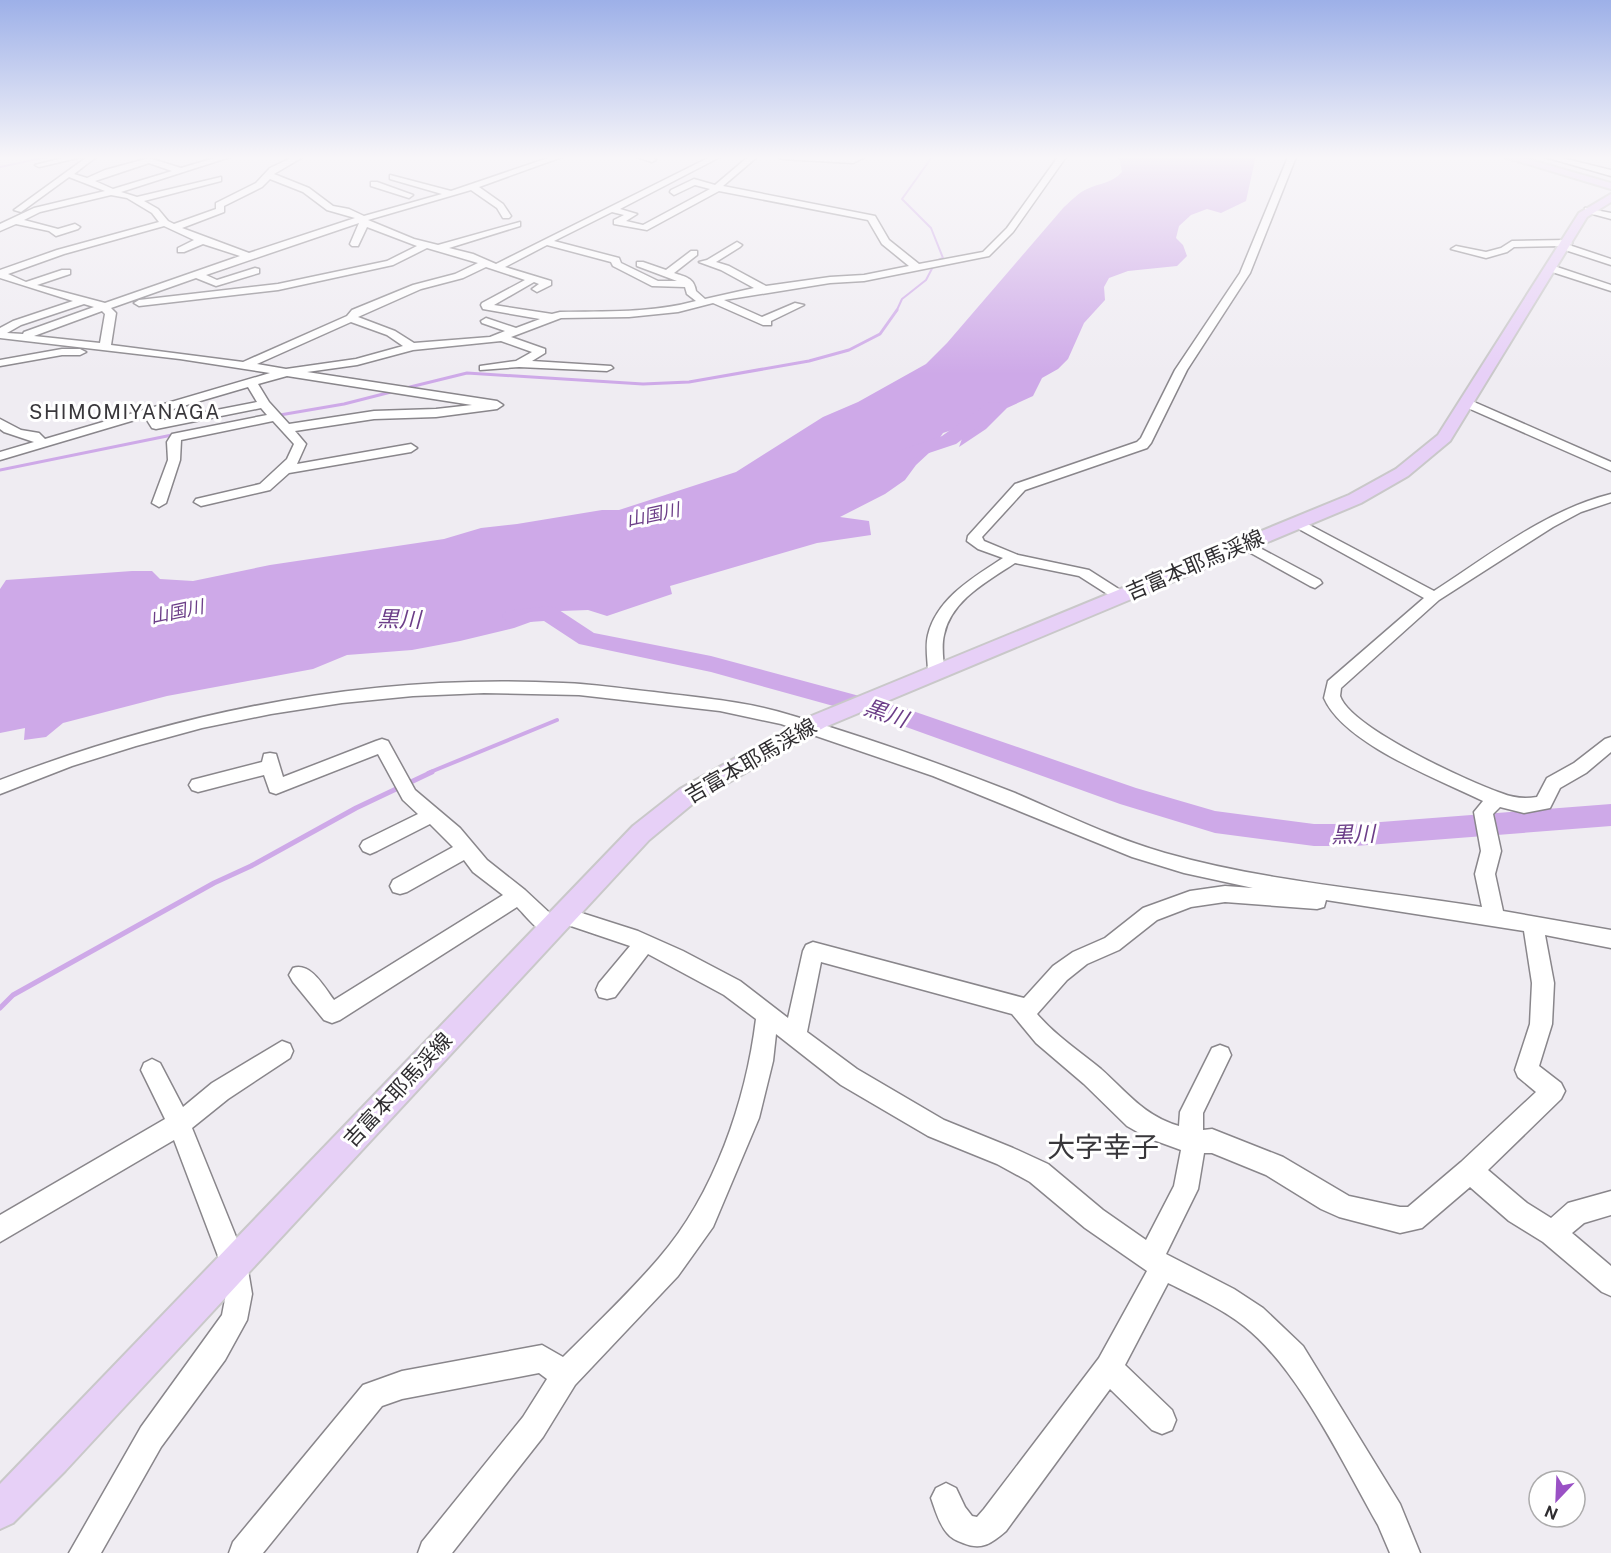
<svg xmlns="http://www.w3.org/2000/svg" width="1611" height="1553" viewBox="0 0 1611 1553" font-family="'Public Sans','Noto Sans JP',sans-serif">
  <rect width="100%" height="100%" fill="#efecf2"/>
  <path fill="#cea9e8" d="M1116 157H1255V160L1246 201 1221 213 1207 209 1191 215 1179 226 1176 238 1183 245 1187 256 1177 266 1128 271 1109 278 1104 287 1105 300 1084 323 1068 359 1058 369 1042 378 1033 396 1007 408 986 429 959 447 967 425 943 433 930 452 916 465 905 480 885 494 840 517 869 521 871 535 817 543 670 586 672 594 607 616 588 610 561 611 514 628 460 641 412 650 347 655 313 669 167 696 63 723 46 737 24 740 25 728 0 733V589L6 580 132 571H152L160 579 193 581 270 565 444 539 481 528 517 524 602 510H619L736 472 823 417 858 402 926 364 947 343 1064 207C1071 201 1079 192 1087 189 1100 183 1112 183 1122 172L1120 161Z"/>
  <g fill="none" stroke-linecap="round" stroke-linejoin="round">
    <g stroke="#cea9e8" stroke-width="2">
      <path d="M0 167 47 157"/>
      <path d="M896 312 902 299 926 280 936 261 943 258 931 228 902 199 932 157"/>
    </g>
    <g stroke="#cea9e8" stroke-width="3">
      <path d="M406 388 467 373 643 384 689 382 809 361 849 350 880 334 897 310"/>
      <path d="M274 416 344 404 395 391"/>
      <path d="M0 470 177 434"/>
    </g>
    <path stroke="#cea9e8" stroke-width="4" d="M428 773 557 720"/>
    <path stroke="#cea9e8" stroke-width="5" d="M0 1008 13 995 214 883 251 866 356 808 432 772"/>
    <g fill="#cea9e8" fill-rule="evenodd">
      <path d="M994 402 1000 403 1003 407 1000 411 956 444 902 462 895 460 892 456 895 452 942 436 988 403Z"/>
      <path d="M548 606 556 608 594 633 711 656 904 708 1136 788 1215 811 1314 824H1355L1611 804V826L1355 846H1314L1215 833 1120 804 895 723 711 672 579 644 544 621 514 623 506 621 502 616 506 611Z"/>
    </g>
    <defs>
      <g id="minor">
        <path d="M67 157H82L39 167 35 165Z"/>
        <path d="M87 157H96L74 174 87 178 105 170 149 158 181 168 218 157H230L121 192 137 197 221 177V181L144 201 158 209 168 221 174 224 216 209V203L256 183 270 168 293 157H303L274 174 309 188 333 206 349 209 364 216 442 194 390 179V175L451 191 551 157H562L479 187 503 204 511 216 509 218H503L497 208 471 190 368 220 414 239 438 245 520 222V226L449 248 473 254 496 264 710 157H720L620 209 637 214 626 221 643 225 710 189 695 185 674 195 670 192 671 190 694 179 715 185 748 157H757L723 186 875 216 889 240 919 264 983 252 1007 228 1058 157H1066L1013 232 989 256 864 281 830 283 724 300 762 317 795 303 804 305 771 321V325H763L713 303 678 312 629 317 561 318 511 337 545 349V353L532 361 611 366 613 368 607 371 519 367 480 370V366L516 361 532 352 501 341 413 350 357 365 307 372 497 401 503 405 497 409 436 417 374 419 295 431 306 444 297 464 411 444 417 448 411 452 289 473 270 490 201 506 194 502 196 499 260 484 287 459 294 444 273 421 181 440 180 460 166 503 159 507 152 503 168 460 167 442 172 434 267 415 261 408 156 429 152 428 145 417 0 460V452L34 442 4 432 0 429V419L21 430 39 433 45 439 270 373 180 359 0 338V328L13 321 73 301 0 278V270L57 250 159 222 152 213 127 198 111 195 40 212 24 220 58 229 75 224 80 227 78 229 56 236 49 231 16 224 0 231V224L34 208 105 191 69 177 21 212 14 210ZM149 163 172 171 113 189 95 181ZM270 179 303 192 327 210 355 218 249 253 182 228 224 212V206L262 187ZM719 191 868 220 882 244 909 266 864 275 830 277 766 286 729 266 716 262 740 247 742 245 737 242 707 260 699 262 721 270 754 288 705 299 696 291C694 278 686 277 674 273L697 255V251H691L666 270 643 262H637V266L677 281H658L621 263 619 258 554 241 612 212 624 215 614 220V224L647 230ZM359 223 350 244 352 246H358L367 227 417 246 387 261 278 284 139 300 134 303 139 306 278 290 393 265 427 248 478 263 455 274 413 285 352 310 347 316 243 362 111 345 116 313 111 308 196 278 216 286 259 273V269L255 268 217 280 206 275ZM164 226 194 240 178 248V252H184L203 244 240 256 105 303 37 285 70 274V270H62L26 282 8 274 64 254ZM547 245 611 262 613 266 652 286 685 287 687 294 696 301C652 313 605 311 560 312L552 314 494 305 534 282 539 284 532 289 537 292 551 285V281L505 267ZM486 267 525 280 482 303 481 305 483 309 540 319 516 328 486 318 481 321 482 323 505 331 490 337 414 343 395 331 358 317 421 289 463 278ZM84 304 94 307 24 332 23 334 7 333 21 325ZM102 311 105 314 100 343 34 336ZM351 322 387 335 403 346 356 359 286 369 257 364ZM287 376 472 405 436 409 374 411 289 424 269 402 258 384ZM248 387 257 402 160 421 156 414Z"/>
        <path d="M637 157H650L656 160 652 162Z"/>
        <path d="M778 157H865L853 163 782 159Z"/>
        <path d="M1288 157H1296L1250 273 1187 370 1151 443 1147 448 1025 490 982 537 984 541 1018 555 1089 570 1125 593 1128 596 1125 599H1115L1079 576 1015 563C988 581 951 600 944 635 941 647 944 661 944 673L942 677H930L928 673C928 661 925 647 928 635 937 598 974 577 1003 558L978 549 967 541 968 536 1015 484 1137 442 1141 438 1175 370 1240 273Z"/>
        <path d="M1545 157H1558L1611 170V176Z"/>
        <path d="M371 182H377L413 195 409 198 371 186Z"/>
        <path d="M1585 208 1611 213V219L1585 212Z"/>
        <path d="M1567 240 1572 243 1569 245 1611 259V265L1562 249 1561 246 1514 247 1507 252 1486 258 1451 249 1456 246 1486 252 1501 248 1512 241Z"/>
        <path d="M1546 266H1554L1611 285V291L1546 270Z"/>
        <path d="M62 349H80L86 352 80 355H62L0 366V360Z"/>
        <path d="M1465 398 1611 462V471L1461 405V399Z"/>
        <path d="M1611 494V502L1581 512 1553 527 1439 600 1341 688 1340 696C1351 728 1467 781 1501 793 1513 798 1524 799 1537 797L1547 778 1574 763 1605 739 1611 737V752L1586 773 1560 788 1550 808 1524 813 1500 807 1493 814 1501 851 1495 874 1503 911 1611 930V948L1545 935 1554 983 1552 1024 1539 1066 1561 1083 1565 1091 1561 1099 1488 1170 1527 1203 1551 1218 1568 1203 1611 1191V1215L1584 1223 1572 1233 1611 1266V1296L1602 1292 1543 1242 1509 1221 1470 1187 1422 1228 1400 1233 1339 1217 1321 1209 1266 1175 1212 1153H1204L1198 1189 1166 1254 1234 1289 1263 1308 1303 1346 1400 1504 1420 1553H1390L1378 1525C1343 1464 1299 1369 1244 1326 1221 1308 1194 1296 1168 1283L1125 1365 1172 1410 1176 1420 1172 1430 1162 1434 1152 1430 1110 1389 1006 1531C992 1543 982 1551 963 1543 957 1541 951 1538 947 1533 939 1524 935 1509 931 1498L936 1488 946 1483 956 1488 965 1507 972 1516 977 1517 984 1509 1099 1358 1147 1271 1085 1228 1030 1182 997 1164 928 1136 841 1085 776 1034 773 1061 759 1118 713 1227 678 1276 575 1385 543 1437 452 1553H418L422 1542 523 1417 547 1379 539 1373 402 1399 382 1406 263 1553H229L233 1542 363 1385 402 1371 542 1345 563 1357C595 1325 629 1293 659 1258 714 1195 746 1101 756 1019L724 995 648 954 615 997 607 999 599 997 596 990 599 983 630 946 559 922 561 927 558 933C542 939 528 918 517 907L340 1020 332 1023 324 1020 293 982 289 975 293 968C311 962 324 987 334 1000L503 895 473 872 464 860 407 892 400 894 393 892 390 886 393 880 453 847 430 824 377 851 370 854 363 851 360 846 363 841 418 814 403 800 378 754 276 794 270 792 264 775 198 792 192 790 189 785 192 780 262 762 264 754 270 753 276 754 283 777 376 741 382 739 388 741 415 790 460 828 487 860 525 890 554 917 556 909 563 907 638 931 683 951 740 981 788 1018 803 951 806 945 813 942 1024 998 1053 966 1073 952 1105 938 1143 908 1190 891 1225 886 1253 888 1184 873 1132 857 933 776 781 724 720 711 579 695 484 693 413 696 342 703 271 714 202 728 136 746 72 766 0 794V780C180 711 370 673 563 683 594 684 624 689 654 692 700 698 746 701 790 715 866 737 941 764 1015 793 1064 814 1113 838 1165 853 1267 882 1377 890 1482 907L1475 874 1481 851 1474 812 1483 801C1438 779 1344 744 1324 698L1328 681 1424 598 1288 523 1290 520H1300L1434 591C1490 555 1546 510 1611 494ZM1326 900 1524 931 1532 983 1530 1024 1515 1070 1518 1077 1536 1092 1461 1162 1408 1207H1400L1349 1196 1283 1157 1212 1129 1203 1130V1113L1231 1055 1228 1048 1220 1045 1212 1048 1180 1112 1179 1126C1144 1116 1127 1092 1101 1069 1079 1051 1056 1036 1037 1014L1067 980 1087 964 1119 950 1157 920 1191 907 1225 902 1317 909 1324 907ZM821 962 1012 1014 1036 1043 1084 1084 1127 1126 1148 1138 1181 1150 1174 1186 1146 1240 1103 1210 1048 1164 1013 1148 944 1120 857 1069 807 1032Z"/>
        <path d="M1245 540 1320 580 1322 583 1315 588 1310 586 1240 547 1238 544Z"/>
        <path d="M282 1041 290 1044 293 1051 290 1058 228 1099 192 1128 247 1264 252 1294 247 1320 225 1360 161 1447 101 1553H69L141 1427 222 1315 226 1294 221 1264 174 1140 0 1242V1215L165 1119 141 1070 144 1063 152 1059 160 1063 183 1107 212 1083Z"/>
      </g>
      <g id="major">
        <path d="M1504 157H1520L1611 183V189Z"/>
        <path d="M1611 194V202L1587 217 1450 441 1408 476 1361 503 825 727 696 801 649 840 65 1471 13 1523 0 1529V1484L633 826 680 789 809 717 1349 495 1396 469 1438 435 1579 213Z"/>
      </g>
    </defs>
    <use href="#minor" stroke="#89868b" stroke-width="3"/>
    <use href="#major" stroke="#c9c8c9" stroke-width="4"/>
    <use href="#minor" fill="#fff" fill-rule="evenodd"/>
    <use href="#major" fill="#e7d0f7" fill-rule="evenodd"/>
  </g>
  <linearGradient id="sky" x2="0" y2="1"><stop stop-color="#9db0e8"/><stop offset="0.42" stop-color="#f8f6f9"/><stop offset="1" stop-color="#f8f6f9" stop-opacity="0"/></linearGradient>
  <rect width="1611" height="374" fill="url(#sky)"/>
  <g text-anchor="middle" stroke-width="6" stroke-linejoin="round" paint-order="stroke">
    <g font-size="18" font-style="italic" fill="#6c3e88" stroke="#fff">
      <text transform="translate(653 515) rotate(-12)" y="6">山国川</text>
      <text transform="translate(177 612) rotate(-12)" y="6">山国川</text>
    </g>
    <g font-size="20" letter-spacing="1.5" fill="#39373b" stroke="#fff">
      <text x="125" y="419">SHIMOMIYANAGA</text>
    </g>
    <g font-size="21" fill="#2f2d30" stroke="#fff">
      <text transform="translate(1195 565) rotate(-23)" y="7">吉富本耶馬渓線</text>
      <text transform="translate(751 761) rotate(-30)" y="7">吉富本耶馬渓線</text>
      <text transform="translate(398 1090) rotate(-47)" y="7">吉富本耶馬渓線</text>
    </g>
    <g font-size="22" font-style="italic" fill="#6c3e88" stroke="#fff">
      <text transform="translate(399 619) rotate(1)" y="8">黒川</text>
      <text transform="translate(886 713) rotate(19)" y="8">黒川</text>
      <text transform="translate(1353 834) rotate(-2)" y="8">黒川</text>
    </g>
    <g font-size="28" fill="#39373b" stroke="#fff">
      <text x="1103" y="1157">大字幸子</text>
    </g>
  </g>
  <g transform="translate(1557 1499) rotate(203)"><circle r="28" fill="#ffffff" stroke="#acabac" stroke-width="1.5"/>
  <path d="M0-4.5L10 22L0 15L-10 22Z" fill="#9a51c5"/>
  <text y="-9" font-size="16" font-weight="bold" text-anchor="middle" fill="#2f2d30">N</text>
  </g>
</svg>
